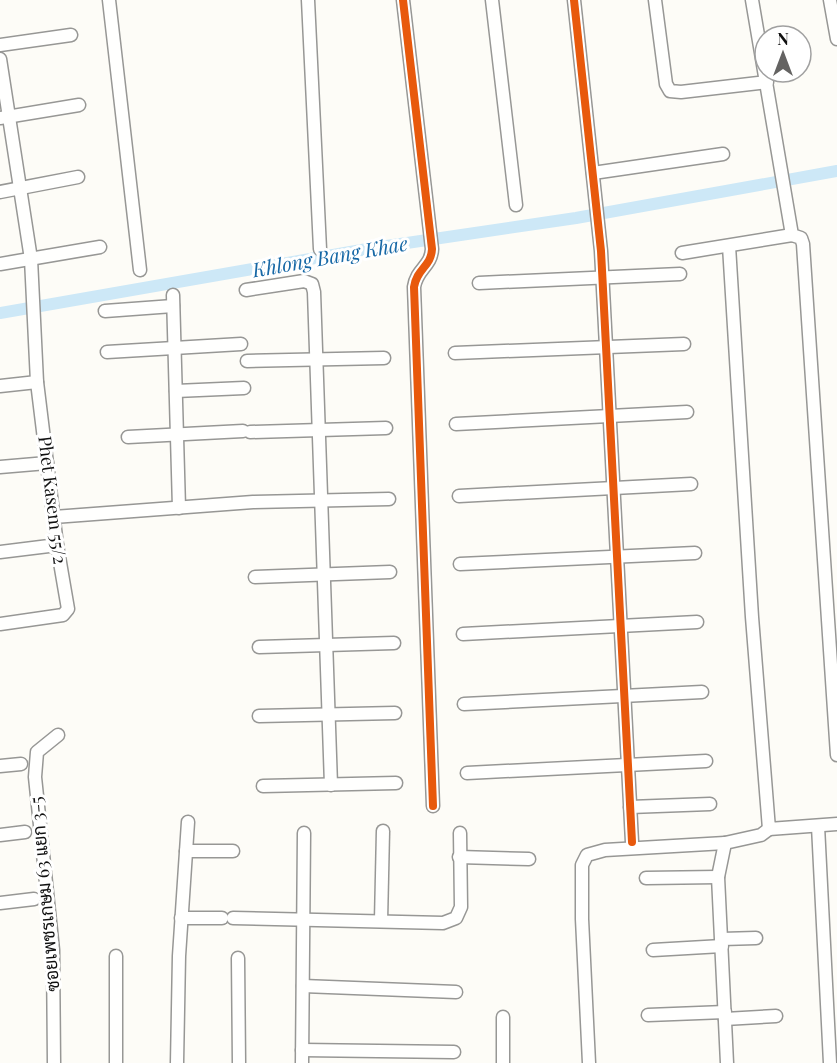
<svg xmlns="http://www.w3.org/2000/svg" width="837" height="1063" viewBox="0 0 837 1063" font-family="'Playfair Display',Sarabun,serif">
  <rect width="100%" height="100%" fill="#fdfcf7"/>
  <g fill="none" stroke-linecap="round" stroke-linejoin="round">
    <path stroke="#cde8f7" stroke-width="12" d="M0 313 373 248 576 218 837 171"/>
    <defs>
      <g id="minor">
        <path d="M109 0 140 270"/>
        <path d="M308 0 320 249"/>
        <path d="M403 0 432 249C431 267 417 268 414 287L433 806"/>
        <path d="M492 0 516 205"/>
        <path d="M574 0 601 251 632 842"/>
        <path d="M655 0 666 84 670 91 681 92 767 82"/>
        <path d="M752 0 792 235 801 238 803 244 837 755"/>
        <path d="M830 0 837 39"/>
        <path d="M0 45 71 35"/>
        <path d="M0 59 31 259 37 382 57 545 68 609 63 615 0 624"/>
        <path d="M0 118 79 105"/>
        <path d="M593 173 723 154"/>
        <path d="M0 192 78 177"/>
        <path d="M729 246 752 617 769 829 837 824"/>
        <path d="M682 253 792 235"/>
        <path d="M0 264 100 247"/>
        <path d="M479 283 680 274"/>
        <path d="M246 290 304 281 312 284 314 292 331 785"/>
        <path d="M173 295 179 508"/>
        <path d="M105 311 173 306"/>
        <path d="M107 352 241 344"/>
        <path d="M455 353 684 344"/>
        <path d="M247 361 384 358"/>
        <path d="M0 386 37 382"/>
        <path d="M176 391 244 388"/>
        <path d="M456 424 687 412"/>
        <path d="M250 432 386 428"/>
        <path d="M128 437 243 431"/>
        <path d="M0 467 47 463"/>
        <path d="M459 496 691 484"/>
        <path d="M54 517 253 502 389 499"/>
        <path d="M0 552 57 545"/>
        <path d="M460 564 695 553"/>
        <path d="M255 577 390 572"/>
        <path d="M463 634 697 622"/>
        <path d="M259 647 394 643"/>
        <path d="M464 704 702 692"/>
        <path d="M259 716 395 713"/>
        <path d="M0 766 21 764"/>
        <path d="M467 773 706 761"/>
        <path d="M263 786 396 783"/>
        <path d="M630 807 710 804"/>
        <path d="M818 826 830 1063"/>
        <path d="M0 835 25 832"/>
        <path d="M186 851H233"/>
        <path d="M459 857 529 859"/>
        <path d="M646 878 718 877"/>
        <path d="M0 903 34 899"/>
        <path d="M181 918H222"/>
        <path d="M233 918 443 923 456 918 461 907 460 833"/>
        <path d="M381 921 383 831"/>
        <path d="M722 939 756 938"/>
        <path d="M653 950 722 946"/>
        <path d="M238 958 239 1063"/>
        <path d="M303 986 456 992"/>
        <path d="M648 1015 725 1012"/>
        <path d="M725 1019 776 1016"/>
        <path d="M302 1050 454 1052"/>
        <path d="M54 1063 53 950 35 777 37 752 58 735"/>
        <path d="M116 1063V956"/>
        <path d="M177 1063 179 956 188 822"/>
        <path d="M302 1063 304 833"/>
        <path d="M503 1063V1017"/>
        <path d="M589 1063 582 919V865L587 855 605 850 725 843"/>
        <path d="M727 1063 718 877 725 843 761 835 769 829"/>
      </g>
    </defs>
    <use href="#minor" stroke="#979795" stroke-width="15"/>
    <use href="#minor" stroke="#fffffe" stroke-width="12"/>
    <defs>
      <g id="cycleway">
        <path d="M403 0 432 249C431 267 417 268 414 287L433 806"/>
        <path d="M574 0 601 251 632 842"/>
      </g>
    </defs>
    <use href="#cycleway" stroke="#fff" stroke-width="11"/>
    <use href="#cycleway" stroke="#e8590c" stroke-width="8"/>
  </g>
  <g text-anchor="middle" stroke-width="6" stroke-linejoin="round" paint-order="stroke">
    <g font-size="18" fill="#111" stroke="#fff">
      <text transform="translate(52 500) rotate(83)" y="6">Phet Kasem 55/2</text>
      <text transform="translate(45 894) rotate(-95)" y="6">ซอยเพชรเกษม 63 แยก 3-5</text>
    </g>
    <g font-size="20" font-style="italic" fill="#1768a6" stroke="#fff">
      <text transform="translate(330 257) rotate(-10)" y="7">Khlong Bang Khae</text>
    </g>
  </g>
  <g transform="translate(783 54)"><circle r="28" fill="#ffffff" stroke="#a0a0a0" stroke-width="1.5"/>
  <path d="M0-4.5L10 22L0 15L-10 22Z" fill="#646362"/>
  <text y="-9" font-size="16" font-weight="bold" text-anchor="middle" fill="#111111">N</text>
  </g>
</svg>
